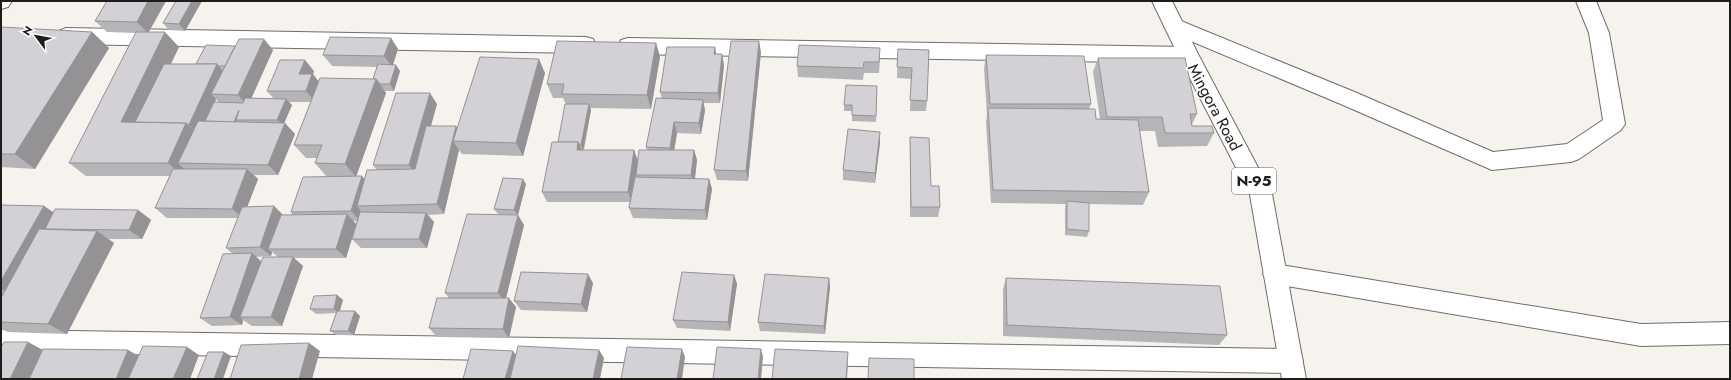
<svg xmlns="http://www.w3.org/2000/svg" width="1731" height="380" viewBox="0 0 1731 380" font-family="Jost,sans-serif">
  <rect width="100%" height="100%" fill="#f6f3ef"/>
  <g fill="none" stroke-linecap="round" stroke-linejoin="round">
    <defs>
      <g id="minor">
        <path d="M1 1H12L8 7 1 9Z"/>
        <path d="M1576 1H1596L1609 33 1625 124 1621 130 1579 159 1571 162 1492 170 1343 105 1167 31 1164 26 1167 21 1174 18 1181 21 1357 93 1493 152 1567 144 1603 120 1589 33Z"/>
        <path d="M66 28 586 37 593 39 596 45 593 51 586 53 66 44 59 41 56 36 59 31Z"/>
        <path d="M628 38 1188 47 1195 49 1198 55 1195 61 1188 63 628 54 621 52 618 46 621 40Z"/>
        <path d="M1275 264 1641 324 1730 322V344L1641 346 1275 284 1267 281 1263 274 1267 267Z"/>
        <path d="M1 330 1291 349 1300 353 1303 361 1300 369 1291 373 1 352Z"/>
      </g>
      <path id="highway" d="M1152 1H1172L1198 54 1272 194 1306 379H1282L1250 195 1178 55Z"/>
    </defs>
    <use href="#minor" stroke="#706d6a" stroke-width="2"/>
    <use href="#highway" stroke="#706d6a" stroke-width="2"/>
    <use href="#minor" fill="#fff" fill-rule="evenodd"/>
    <use href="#highway" fill="#fff" fill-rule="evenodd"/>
  </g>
  <g fill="#b5b4b7" fill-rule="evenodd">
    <path d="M107 1H166L149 32 179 47 170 64H196L273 50 251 98 274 99 267 91 314 71 313 74 319 82 373 79 377 67 332 66 323 55 391 38 398 49 393 65 400 71 394 91H384L386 93 356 176 365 179 377 170 373 165 437 104 431 126H456L457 129 545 73 523 156 462 154 459 150 444 214 428 215 434 222 427 248H361L352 239 346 258H294L303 266 282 326H252L243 320 242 325 212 326 200 318 233 254 226 248 238 218H167L155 208 170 176H86L69 163 136 33 107 32 95 21ZM216 99 220 103 215 102ZM289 102H311L294 145 306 158H317L315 163 326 176 291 212 293 215H283L274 206 247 207 258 179 254 175H278L295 134 284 123 292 105ZM353 221H357L356 224ZM272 252 278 257 261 262 255 257 271 256Z"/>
    <path d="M176 1H202L185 31 169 30 163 23Z"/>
    <path d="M1 27 92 32 109 48 35 169 1 167Z"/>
    <path d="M656 43 660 57 651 109 590 108 591 110 584 150H634L638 161 647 150 646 147 662 98 660 92 715 47 716 54H722L724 65 720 103H703L705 110 701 134 677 133 674 150H694L697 160 695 179H709L712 189 707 220 633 218 629 208 630 202H547L542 192 558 142 566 104 563 98H553L547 84Z"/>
    <path d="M898 49 929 50 927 101 926 111H910L911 79 897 78Z"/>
    <path d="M761 52 748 181 717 180 714 170Z"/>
    <path d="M986 55 1091 104 1089 109 1096 119H1100L1093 72 1098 58 1197 114 1192 124V126L1214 133 1207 146 1158 147 1155 131H1139L1149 192 1143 205 1089 204V231L1087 237 1065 235V207L1066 204 991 203 986 122 987 115 984 69Z"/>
    <path d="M880 59 879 73H864L863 80 798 77 797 66Z"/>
    <path d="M877 86 876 122 852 121V111H844V105Z"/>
    <path d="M910 137 940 207 938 217H910Z"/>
    <path d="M880 143 875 183 843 180V170Z"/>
    <path d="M526 184 518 215 498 214 494 209Z"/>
    <path d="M1 205 44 206 53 213 138 210 151 220 142 239H108L114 243 67 334 8 332 1 329Z"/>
    <path d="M524 225 506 298 516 307 509 338 437 337 429 328 449 298 445 293Z"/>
    <path d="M734 275 737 284 730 331 677 328 673 320Z"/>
    <path d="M829 278 830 287 825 334 760 331 758 322Z"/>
    <path d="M1006 278 1227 335 1219 345 1003 336V289Z"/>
    <path d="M593 283 587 312 521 310 514 301Z"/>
    <path d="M337 295 343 300 340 311 360 316 354 335H336L330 331 336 313 316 314 310 309Z"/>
  </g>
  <g fill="#949295">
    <path d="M148 1H166L148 33 137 22Z"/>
    <path d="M192 1H202L185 31 179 24Z"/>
    <path d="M92 32 109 48 35 169 15 154Z"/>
    <path d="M165 32 179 47 142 125 121 122Z"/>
    <path d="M391 38 398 49 392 67 384 56Z"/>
    <path d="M264 39 273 50 248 106 238 95Z"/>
    <path d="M759 41 761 52 748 181 746 171Z"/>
    <path d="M656 43 660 57 651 109 647 95Z"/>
    <path d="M715 47 717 58 714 54Z"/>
    <path d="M722 54 724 65 720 103 718 93Z"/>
    <path d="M539 59 545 73 523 156 516 143Z"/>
    <path d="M305 60 314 71 313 74 321 85 315 102 306 91 299 74Z"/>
    <path d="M217 64 227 76 211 94 216 99 200 136 189 125Z"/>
    <path d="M396 65 400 71 394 91 390 84Z"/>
    <path d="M376 79 386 93 356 177 345 164Z"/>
    <path d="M430 93 437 104 417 175 409 165Z"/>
    <path d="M286 99 292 105 283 126 277 120Z"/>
    <path d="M703 100 705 110 701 134 699 123Z"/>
    <path d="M589 104 591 110 583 151 581 145Z"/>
    <path d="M239 110 236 120 241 125 232 126Z"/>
    <path d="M674 122 677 133 673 158 670 148Z"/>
    <path d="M186 123 200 136 178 163 185 170 183 176 168 163Z"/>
    <path d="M285 123 295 134 278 175 268 165Z"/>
    <path d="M456 126 462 136 453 141 459 150 444 214 437 204Z"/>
    <path d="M880 132V143L875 183V173Z"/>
    <path d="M578 142 583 153 577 150Z"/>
    <path d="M634 150 638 161 632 202 628 192Z"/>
    <path d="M694 150 697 160 694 185 691 175Z"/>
    <path d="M247 169 258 179 243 218 232 209Z"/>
    <path d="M362 176 370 186 357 206 362 213 360 221 351 211Z"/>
    <path d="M523 179 526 184 518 215 514 210Z"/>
    <path d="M709 179 712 189 707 220 705 210Z"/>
    <path d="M44 206 62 218 45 229 18 298 1 289V281Z"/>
    <path d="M274 206 284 216 268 249 272 252 271 256 260 247Z"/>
    <path d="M138 210 151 220 142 239 129 230Z"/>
    <path d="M426 213 434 222 427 248 419 239Z"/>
    <path d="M347 214 356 224 346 258 336 249Z"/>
    <path d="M518 215 524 225 505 302 498 293Z"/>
    <path d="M97 231 114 243 67 334 48 324Z"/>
    <path d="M252 253 263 263 240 317 243 320 242 325 230 317Z"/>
    <path d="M293 257 303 266 282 326 271 317Z"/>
    <path d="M588 274 593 283 587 312 581 304Z"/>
    <path d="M734 275 737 284 730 331 728 322Z"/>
    <path d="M829 278 830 287 825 334 824 326Z"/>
    <path d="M337 295 343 300 339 313 334 309Z"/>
    <path d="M509 298 516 307 509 338 503 329Z"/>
    <path d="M355 311 360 316 354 335 348 331Z"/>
    <path d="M28 342 43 350 30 379H10Z"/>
    <path d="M309 343 320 351 312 379H299Z"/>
    <path d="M187 347 199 355 190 379H173Z"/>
    <path d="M682 349 685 357 682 379H677Z"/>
    <path d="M761 349 763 357 761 379H758Z"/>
    <path d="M128 350 146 360 138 379H116Z"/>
    <path d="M599 350 604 358 600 379H593Z"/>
    <path d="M513 351 519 359 514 379H505Z"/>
    <path d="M224 352 231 356 223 379H214Z"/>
    <path d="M848 352V360L847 379H846Z"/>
  </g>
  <g fill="#d3d1d5" stroke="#949295">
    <path d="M107 1H148L137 22 95 21Z"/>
    <path d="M176 1H192L179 24 163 23Z"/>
    <path d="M1 27 92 32 15 154H1Z"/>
    <path d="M136 32H165L121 122 186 123 168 163H69Z"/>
    <path d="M330 37 391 38 384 56 323 55Z"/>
    <path d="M239 39H264L238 95 211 94Z"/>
    <path d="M557 41 656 43 647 95 562 94 564 84H547Z"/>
    <path d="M731 41H759L746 171 714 170Z"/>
    <path d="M206 45 235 46 225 66H218L217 64H196Z"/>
    <path d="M799 45 880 48 879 62H864L863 68 797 66Z"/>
    <path d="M667 47H715L714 54H722L718 93 660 92Z"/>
    <path d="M898 49 929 50 927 101 910 100 912 68 897 67Z"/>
    <path d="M986 55 1084 56 1091 104H990Z"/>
    <path d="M480 57 539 59 516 143 453 141Z"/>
    <path d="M1098 58H1185L1197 114H1190L1192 126H1212L1214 133H1165L1162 117H1107Z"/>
    <path d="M280 60H305L299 74H312L306 91H267Z"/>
    <path d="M164 64H217L189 125 186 123 135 122Z"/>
    <path d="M378 64 396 65 390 84H380L376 79H373Z"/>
    <path d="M320 78 376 79 345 164 315 163 322 145H294Z"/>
    <path d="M846 85 877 86 876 116 852 115V105H844Z"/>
    <path d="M396 93H430L409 165H373Z"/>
    <path d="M245 98 286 99 277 120H236L239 110 234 122 205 121 214 102 243 103Z"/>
    <path d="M656 98 703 100 699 123 674 122 670 148 646 147Z"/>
    <path d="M565 104H589L581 145H580L578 142H558Z"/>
    <path d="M988 108 1095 109 1096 119 1138 120 1149 192 993 190Z"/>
    <path d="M198 121 285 123 268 165 178 163Z"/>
    <path d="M426 126H456L437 204 357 206 367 170 415 169Z"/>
    <path d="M848 129 880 132 875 173 843 170Z"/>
    <path d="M910 137 929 138 931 186H939L940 207H911Z"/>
    <path d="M552 142H578L577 150H634L628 192H542Z"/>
    <path d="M639 150H694L691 175H636Z"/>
    <path d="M173 169H247L232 209 155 208Z"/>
    <path d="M362 176 351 211 291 212 303 177Z"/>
    <path d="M635 177 709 179 705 210 629 208Z"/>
    <path d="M503 178 523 179 514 210 494 209Z"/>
    <path d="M1067 201 1089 203V231L1067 229Z"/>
    <path d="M1 205 44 206 1 281Z"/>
    <path d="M274 206 260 247 226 248 242 207Z"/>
    <path d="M55 209 138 210 129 230 45 229Z"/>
    <path d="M360 212 426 213 419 239H352Z"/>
    <path d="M347 214 336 249H268L281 215Z"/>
    <path d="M467 214 518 215 498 293H445Z"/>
    <path d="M39 229 97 231 48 324 1 322V298Z"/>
    <path d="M252 253 230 317 200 318 223 254Z"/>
    <path d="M263 257H293L271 317H240Z"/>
    <path d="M521 272 588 274 581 304 514 301Z"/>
    <path d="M682 272 734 275 728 322 673 320Z"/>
    <path d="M765 274 829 278 824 326 758 322Z"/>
    <path d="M1006 278 1220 286 1227 335 1007 325Z"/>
    <path d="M337 295 334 309H310L314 296Z"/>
    <path d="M437 298H509L503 329 429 328Z"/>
    <path d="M337 311H355L348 331H330Z"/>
    <path d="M4 342H28L10 379H1V347Z"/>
    <path d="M309 343 299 379H230L241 345Z"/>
    <path d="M143 346 187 347 173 379H128Z"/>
    <path d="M518 346 599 350 593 379H510Z"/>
    <path d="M627 347 682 349 677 379H621Z"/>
    <path d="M717 347 761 349 758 379H713Z"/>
    <path d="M43 349 128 350 116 379H29Z"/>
    <path d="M471 349 513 351 505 379H463Z"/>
    <path d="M775 349 848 352 846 379H772Z"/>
    <path d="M208 352H224L214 379H197Z"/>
    <path d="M869 358 914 359V379H868Z"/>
  </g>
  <g text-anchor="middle" stroke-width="3.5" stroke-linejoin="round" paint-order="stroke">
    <rect fill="#fff" stroke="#626160" stroke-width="1" x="1232" y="168" width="44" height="26" rx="3"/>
    <g font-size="15" font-weight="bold" fill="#1f1d1c">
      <text x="1254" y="186">N-95</text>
    </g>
    <g font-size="16" fill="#1f1d1c" stroke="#fff">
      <text transform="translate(1215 107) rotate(62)" y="6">Mingora Road</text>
    </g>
  </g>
  <rect width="1731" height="380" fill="none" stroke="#1f1d1c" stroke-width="4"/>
  <g transform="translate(36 36) rotate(302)" stroke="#ffffff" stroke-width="3" paint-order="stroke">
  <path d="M0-3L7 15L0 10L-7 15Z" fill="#1f1d1c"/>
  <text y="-6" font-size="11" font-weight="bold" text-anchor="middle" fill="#1f1d1c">N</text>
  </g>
</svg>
